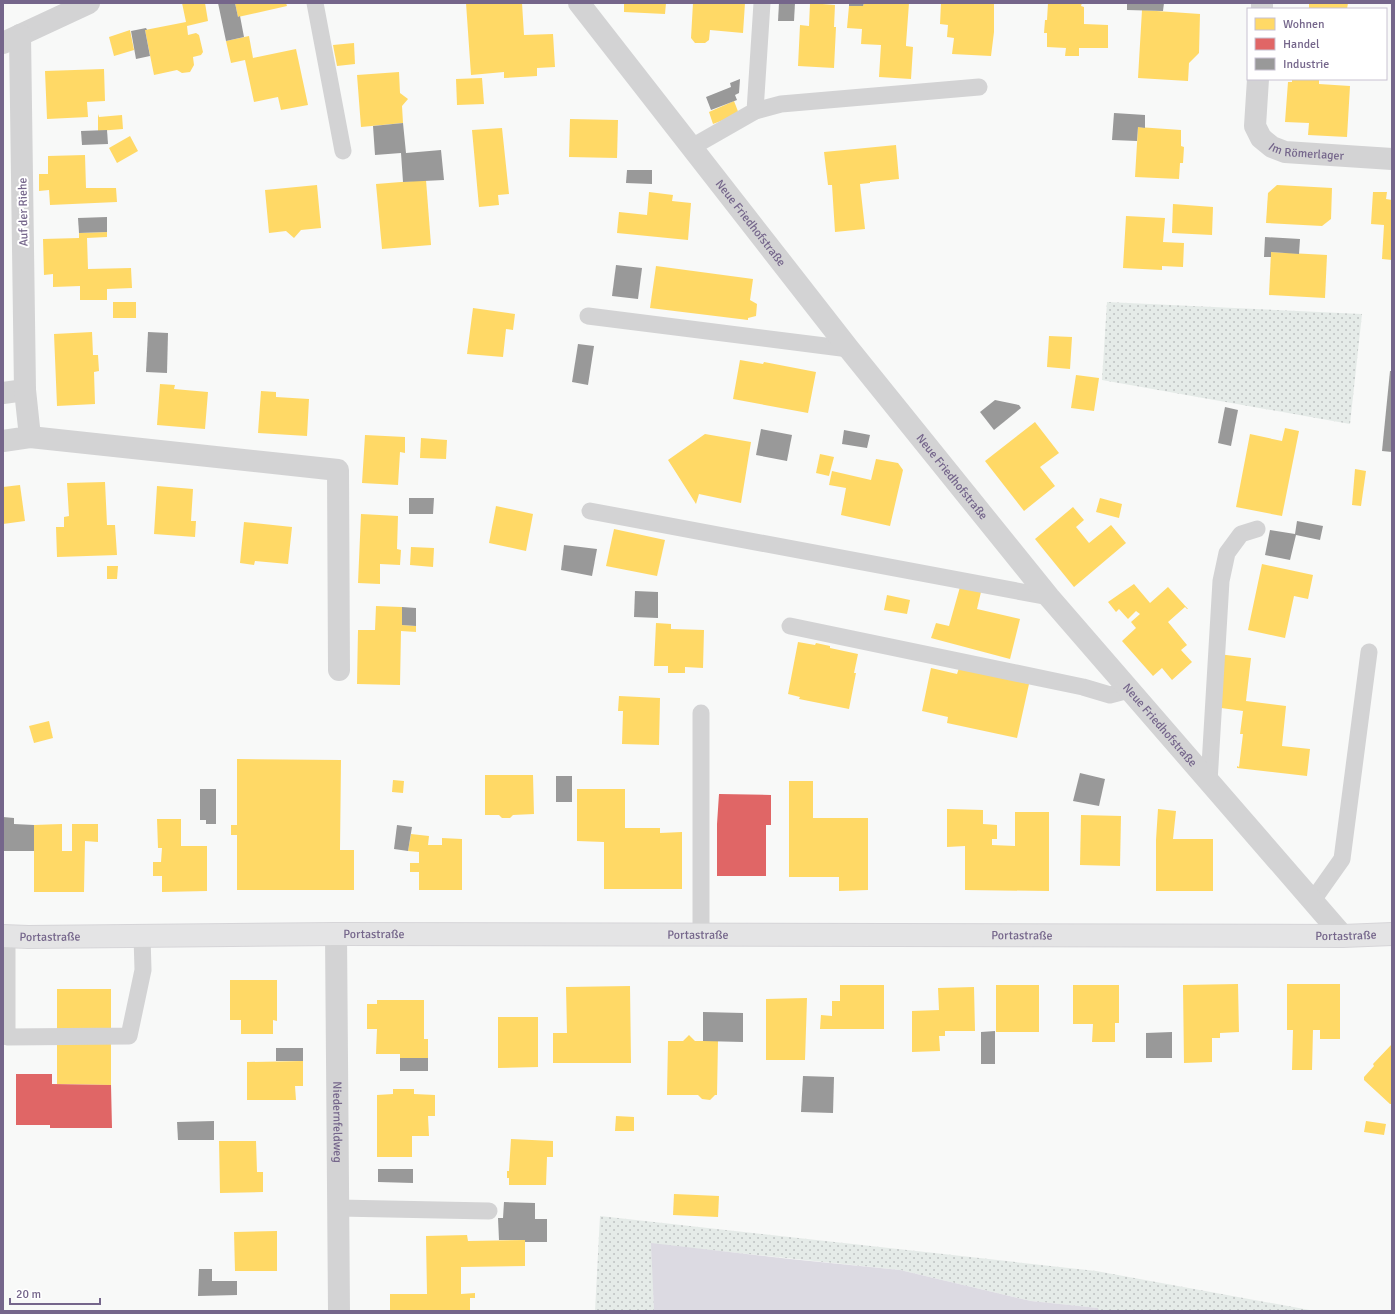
<svg xmlns="http://www.w3.org/2000/svg" width="1395" height="1314" viewBox="0 0 1395 1314" font-family="Signika,sans-serif">
  <defs>
    <pattern id="grass-dots" width="8" height="8" patternUnits="userSpaceOnUse"><rect width="8" height="8" fill="#e5ebe8"/><path d="M2 2h.1M6 6h.1" fill="none" stroke="#bec2c2" stroke-width="1.8" stroke-linecap="round"/></pattern>
  </defs>
  <rect width="100%" height="100%" fill="#f8f9f8"/>
  <g fill="url(#grass-dots)">
    <path d="M1107 302 1362 314 1350 424 1102 380Z"/>
    <path d="M600 1216 1096 1271 1315 1311H1099L1097 1308 1031 1301 900 1270 652 1244 654 1311H595Z"/>
  </g>
  <path fill="#dcdae2" d="M651 1243 790 1259 900 1270 1031 1301 1098 1308 1099 1311H654Z"/>
  <g fill="#ffd966">
    <path d="M182 3H205L208 21 187 26 188 35 196 33 199 35 203 52 201 55 193 57 194 65 190 72 182 73 177 70 154 75 145 30 186 22Z"/>
    <path d="M235 3H286L287 6 238 17Z"/>
    <path d="M466 3H522L524 35 553 34 555 67 537 68V76L504 78V72L471 75Z"/>
    <path d="M624 3H666L665 14 624 12Z"/>
    <path d="M693 3H745L743 33 710 30 709 40 705 43H695L691 38Z"/>
    <path d="M810 3 835 5 834 27H836L834 68 798 66 800 25 809 26Z"/>
    <path d="M864 3H909L906 44V46L913 47 911 79 879 77 881 45 861 44 862 29 847 28 849 6H863Z"/>
    <path d="M941 3H994V32L991 56 952 54 954 38 947 37 948 25 940 24Z"/>
    <path d="M1048 3H1082L1081 6 1084 7V24L1108 25V48H1079V56H1065L1066 48 1047 47V33H1044L1045 20H1047Z"/>
    <path d="M1309 3H1348L1347 9 1309 8Z"/>
    <path d="M1142 10 1200 14 1199 53 1189 63 1188 81 1138 78Z"/>
    <path d="M130 30 134 50 114 56 109 37Z"/>
    <path d="M249 36 253 58 296 49 308 105 281 110 278 97 254 102 245 60 231 63 226 41Z"/>
    <path d="M354 43 355 64 337 66 333 45Z"/>
    <path d="M104 69 105 101 87 102 88 117 47 119 45 71Z"/>
    <path d="M399 72 400 93 408 99 402 106 403 123 361 127 357 75Z"/>
    <path d="M482 78 484 104 457 105 456 79Z"/>
    <path d="M1292 79H1319V84L1350 86 1347 137 1308 135 1309 123 1285 122 1288 82H1292Z"/>
    <path d="M734 101 739 114 713 124 709 112Z"/>
    <path d="M98 114 99 117 122 115 123 129 98 131Z"/>
    <path d="M570 119 618 120 617 158 569 157Z"/>
    <path d="M1138 127 1181 130V146L1184 147 1183 163H1180L1179 179 1135 177Z"/>
    <path d="M502 128 509 194 498 195 499 205 479 207 472 130Z"/>
    <path d="M130 136 138 151 117 163 109 148Z"/>
    <path d="M896 145 899 179 870 182V183L860 184 865 229 835 232 832 185H828L824 152Z"/>
    <path d="M85 155 86 188H116L117 202 50 205 49 190 39 191V174H48V156Z"/>
    <path d="M426 180 431 245 382 249 376 184Z"/>
    <path d="M317 185 321 228 301 230 294 238 286 231 269 233 265 190Z"/>
    <path d="M1277 185 1332 188 1331 219 1322 226 1266 223 1268 193Z"/>
    <path d="M649 192 673 195 672 201 691 203 688 240 617 233 619 212 647 215Z"/>
    <path d="M1373 192H1387L1386 199 1392 200V260L1382 259 1384 225 1371 224Z"/>
    <path d="M1173 204 1213 207 1212 235 1172 233Z"/>
    <path d="M1126 216 1165 218 1163 242 1184 243 1183 267 1162 266V270L1123 268Z"/>
    <path d="M107 232V237L87 238 88 269 131 268 132 288 107 289V300H80V286L53 287V274L44 275 43 239 79 238V233Z"/>
    <path d="M1271 252 1327 255 1325 298 1269 295Z"/>
    <path d="M656 266 753 279 750 300 757 304 756 316 748 318V320L650 308Z"/>
    <rect x="113" y="302" width="23" height="16"/>
    <path d="M473 308 515 314 513 330 506 329 503 357 467 354Z"/>
    <path d="M92 332 93 355H98L99 371 94 372 95 404 57 406 54 334Z"/>
    <path d="M1049 336 1072 337 1070 369 1047 367Z"/>
    <path d="M740 360 763 364 764 362 816 372 808 413 733 399Z"/>
    <path d="M1076 375 1099 378 1094 411 1071 408Z"/>
    <path d="M160 384 175 385 174 389 208 392 205 429 157 425Z"/>
    <path d="M261 391 276 392V397L309 399 307 436 258 433Z"/>
    <path d="M1035 422 1059 453 1040 467 1055 486 1024 511 985 461Z"/>
    <path d="M1285 428 1299 431 1282 516 1236 507 1250 434 1282 441Z"/>
    <path d="M705 434 751 442 741 503 699 494 696 504 668 460Z"/>
    <path d="M365 435 405 437V453L400 452 398 485 362 483Z"/>
    <path d="M421 438 447 440 446 459 420 458Z"/>
    <path d="M820 454 834 457 829 476 816 473Z"/>
    <path d="M876 459 898 463 903 470 890 526 841 515 846 488 829 485 832 471 871 480Z"/>
    <path d="M1355 469 1366 471 1361 506 1352 505Z"/>
    <path d="M105 482 107 525H115L117 555 57 557 56 527H64V517L69 516 67 483Z"/>
    <path d="M20 485 25 521 3 524V487Z"/>
    <path d="M157 486 193 489 191 521H196L195 537 154 534Z"/>
    <path d="M1100 498 1122 504 1119 518 1096 512Z"/>
    <path d="M496 506 533 514 526 551 489 543Z"/>
    <path d="M1073 507 1084 520 1076 527 1089 543 1111 525 1126 543 1074 587 1035 539Z"/>
    <path d="M361 514 398 516 397 549 401 550 400 565 380 564V584L358 583Z"/>
    <path d="M244 522 292 527 288 564 255 561 254 565 240 563Z"/>
    <path d="M614 529 665 540 657 576 606 566Z"/>
    <path d="M411 547 434 548 433 567 410 565Z"/>
    <path d="M1262 564 1313 575 1308 599 1294 596 1285 638 1248 630Z"/>
    <path d="M107 566H118L117 579H107Z"/>
    <path d="M1134 584 1150 603 1168 587 1188 609H1187L1185 607 1168 622 1187 645 1181 650 1192 662 1172 680 1162 668 1153 676 1122 641 1136 628 1131 622 1140 614 1136 611 1128 619 1119 609 1116 612 1108 602Z"/>
    <path d="M960 587 981 592 977 609 1020 619 1010 659 931 638 936 623 949 626Z"/>
    <path d="M887 595 910 600 907 614 884 610Z"/>
    <path d="M376 606 402 607V625L416 626V632L401 631 400 685 357 684 358 630H375Z"/>
    <path d="M656 623 671 624V629L704 630 703 668 685 667V673H668V666H654Z"/>
    <path d="M798 642 815 645 816 643 830 646V648L858 654 854 673H856L849 709 799 699 800 697 788 694Z"/>
    <path d="M1218 654 1251 658 1246 701 1286 706 1282 746 1310 749 1307 776 1237 768V766L1239 767 1243 734H1240L1243 711 1214 707Z"/>
    <path d="M931 668 957 674 959 668 1029 684 1017 738 947 723 948 717 922 711Z"/>
    <path d="M619 696 660 698 659 745 622 744 623 711H618Z"/>
    <path d="M49 721 53 738 34 743 29 726Z"/>
    <path d="M237 759 341 760 340 850H354V890H237V835H231V825H237Z"/>
    <path d="M485 775H533L534 814 513 815 510 818H502L499 815H485Z"/>
    <path d="M393 780 404 781 403 793 392 792Z"/>
    <path d="M789 781H813V818H868V890L839 891V877H789Z"/>
    <path d="M577 789H625V828H660V833L682 832V889H604V842L577 841Z"/>
    <path d="M947 809 983 810V824L997 825V839H992V845L1015 846V812H1049V891L965 890V846L947 847Z"/>
    <path d="M1158 809 1176 811 1173 839H1213V891H1156V840Z"/>
    <path d="M1081 815 1121 816 1120 866 1080 865Z"/>
    <path d="M157 819H181V846H207V891L162 892V876H153V862H161L162 848H158Z"/>
    <path d="M62 824V851H72V824H98V842L85 841 84 892H34V825Z"/>
    <path d="M411 834 429 836 428 845H442V838L462 839V890H419V872H410V863H419V852L408 851Z"/>
    <path d="M230 980H277V1021L273 1020V1034H241V1020H230Z"/>
    <path d="M1238 984 1239 1032 1220 1033V1038H1212V1062L1184 1063 1183 985Z"/>
    <path d="M1287 984H1340V1039H1320V1030H1313L1312 1070H1292L1293 1030H1287Z"/>
    <path d="M840 985H884V1029H820L821 1015 832 1016V1001H840Z"/>
    <rect x="996" y="985" width="43" height="47"/>
    <path d="M1073 985H1119V1023H1115V1042H1092L1093 1024H1073Z"/>
    <path d="M630 986 631 1063H553V1033H567L566 987Z"/>
    <path d="M974 987 975 1031H945V1036H939L940 1051 912 1052V1011L939 1010 938 988Z"/>
    <path d="M57 989H111V1085L57 1084Z"/>
    <path d="M807 998 805 1060H766V999Z"/>
    <path d="M377 1000H424V1039H428V1058H400V1054H376L377 1029H367V1004H377Z"/>
    <path d="M498 1017H538V1067L498 1068Z"/>
    <path d="M689 1035 695 1041H718L717 1095H715L710 1100 702 1099 698 1095H667L668 1041H683Z"/>
    <path d="M1392 1044V1104H1390L1364 1080V1077L1374 1066 1373 1064Z"/>
    <path d="M303 1061V1086H295L296 1100H247V1062Z"/>
    <path d="M393 1089H414V1094L435 1095V1116H428L429 1136H412V1157H377V1095L393 1094Z"/>
    <path d="M616 1116 634 1117V1131H615Z"/>
    <path d="M1366 1121 1386 1124 1384 1135 1364 1132Z"/>
    <path d="M511 1139 553 1141V1157H547L546 1185H509V1178H507V1171H509Z"/>
    <path d="M219 1141H256L257 1172H263V1192L220 1193Z"/>
    <path d="M674 1194 719 1196 718 1217 673 1215Z"/>
    <path d="M277 1231V1271H235L234 1232Z"/>
    <path d="M467 1235 468 1241 525 1240V1266L461 1267V1294L475 1293V1298H470V1311H390V1294H427L426 1236Z"/>
  </g>
  <g fill="#e06666">
    <path d="M719 794 771 795V825H766V876H717V824Z"/>
    <path d="M16 1074H52V1084L111 1085 112 1128H50V1125H16Z"/>
  </g>
  <g fill="#999">
    <path d="M218 3H235L238 17 240 16 244 37 226 41Z"/>
    <path d="M779 3H795L794 21H778Z"/>
    <path d="M849 3H864L863 6H849Z"/>
    <path d="M1127 3H1164L1163 11 1127 10Z"/>
    <path d="M146 28 147 30H145L150 56 136 59 131 31Z"/>
    <path d="M740 79 739 93 735 95 737 100 711 110 706 97 731 87 730 83Z"/>
    <path d="M1114 113 1145 115V128L1138 127 1137 141 1112 140Z"/>
    <path d="M403 123 406 153 441 150 444 180 403 182 401 153 375 155 373 126Z"/>
    <path d="M107 130 108 144 82 145 81 131Z"/>
    <path d="M627 170H652V184L626 183Z"/>
    <path d="M107 217V232L79 233 78 218Z"/>
    <path d="M1265 237 1300 239 1299 254 1271 252V257H1264Z"/>
    <path d="M616 265 642 268 638 299 612 296Z"/>
    <path d="M148 332 168 333 167 373 146 372Z"/>
    <path d="M578 344 594 346 588 385 572 382Z"/>
    <path d="M1390 371H1392V452L1382 451Z"/>
    <path d="M995 400 1019 405 1021 408 994 430 980 412Z"/>
    <path d="M1225 407 1238 410 1231 446 1218 443Z"/>
    <path d="M761 429 792 435 787 461 756 455Z"/>
    <path d="M844 430 870 435 867 448 842 444Z"/>
    <path d="M409 498H434L433 514H409Z"/>
    <path d="M1297 521 1323 526 1320 540 1296 535 1290 560 1265 555 1270 530 1295 534Z"/>
    <path d="M564 545 597 549 592 576 561 570Z"/>
    <path d="M635 591 658 592V618L634 617Z"/>
    <path d="M402 607 416 608V626L402 625Z"/>
    <path d="M1080 773 1105 779 1099 806 1073 801Z"/>
    <rect x="556" y="776" width="16" height="26"/>
    <path d="M200 789H216V824H206V820H200Z"/>
    <path d="M3 817 14 818V824L34 825V851H3Z"/>
    <path d="M397 825 412 827 408 851 394 849Z"/>
    <path d="M703 1012 743 1013V1042L703 1041Z"/>
    <path d="M995 1031V1064H981V1032Z"/>
    <path d="M1172 1032V1058H1146V1033Z"/>
    <rect x="276" y="1048" width="27" height="13"/>
    <rect x="400" y="1058" width="28" height="13"/>
    <path d="M803 1076 834 1077 833 1113 801 1112Z"/>
    <path d="M214 1121V1140H178L177 1122Z"/>
    <path d="M378 1169H413V1183L378 1182Z"/>
    <path d="M504 1202 535 1203V1219H547V1242H525V1240H499L498 1218H503Z"/>
    <path d="M199 1269H212V1281H237V1295L198 1296Z"/>
  </g>
  <g fill="none" stroke-linecap="round" stroke-linejoin="round">
    <defs>
      <g id="secondary">
        <path id="s4" d="M3 936 28 937 336 934 1343 936 1392 934"/>
      </g>
    </defs>
    <use href="#secondary" stroke="#d6d5d8" stroke-width="24"/>
    <g stroke="#d3d3d4" stroke-width="17">
      <path d="M315 3 343 151"/>
      <path d="M755 111 781 104 979 87"/>
      <path d="M692 147 755 111 762 3"/>
      <path d="M588 316 849 349"/>
      <path d="M590 511 1049 597"/>
      <path d="M790 626 1083 687 1110 695 1129 690"/>
      <path d="M701 713V934"/>
      <path d="M1209 782 1221 581 1227 553 1241 534 1257 529"/>
      <path d="M1313 900 1342 859 1369 652"/>
      <path d="M7 936V1037L129 1036 143 970 142 936"/>
      <path d="M338 1208 489 1211"/>
    </g>
    <g stroke="#d3d3d4" stroke-width="22">
      <path id="s1" d="M579 3 849 349 1049 597 1343 936"/>
      <path d="M1262 9V3"/>
      <path d="M3 43 89 3"/>
      <path id="s2" d="M1258 79 1255 126 1261 138 1272 147 1285 152 1392 159"/>
      <path d="M3 393 25 390"/>
      <path d="M30 437 338 470 339 670"/>
      <path d="M3 441 30 437 25 390 20 35"/>
      <path id="s3" d="M336 934 339 1311"/>
    </g>
    <use href="#secondary" stroke="#e4e4e5" stroke-width="22"/>
  </g>
  <g text-anchor="middle" stroke-width="4" stroke-linejoin="round" paint-order="stroke">
    <g font-size="12" fill="#75668b" stroke="#fff">
      <text dy="4" stroke="none"><textPath href="#s2" startOffset="110">Im Römerlager</textPath></text>
      <text transform="translate(23 212) rotate(-91)" y="4">Auf der Riehe</text>
      <text dy="4" stroke="none"><textPath href="#s1" startOffset="279">Neue Friedhofstraße</textPath></text>
      <text dy="4" stroke="none"><textPath href="#s1" startOffset="603">Neue Friedhofstraße</textPath></text>
      <text dy="4" stroke="none"><textPath href="#s1" startOffset="927">Neue Friedhofstraße</textPath></text>
      <text dy="4" stroke="none"><textPath href="#s4" startOffset="371">Portastraße</textPath></text>
      <text dy="4" stroke="none"><textPath href="#s4" startOffset="695">Portastraße</textPath></text>
      <text dy="4" stroke="none"><textPath href="#s4" startOffset="1019">Portastraße</textPath></text>
      <text dy="4" stroke="none"><textPath href="#s4" startOffset="1343">Portastraße</textPath></text>
      <text dy="4" stroke="none"><textPath href="#s4" startOffset="47">Portastraße</textPath></text>
      <text dy="4" stroke="none"><textPath href="#s3" startOffset="188">Niedernfeldweg</textPath></text>
    </g>
  </g>
  <rect width="1395" height="1314" fill="none" stroke="#75668b" stroke-width="8"/>
  <rect x="1247" y="8" width="140" height="72" fill="#ffffff" stroke="#c8c2d1"/>
  <rect x="1255" y="18" width="20" height="12" fill="#ffd966" stroke="#c8c2d1"/>
  <text x="1283" y="28" font-size="12" fill="#75668b">Wohnen</text>
  <rect x="1255" y="38" width="20" height="12" fill="#e06666" stroke="#c8c2d1"/>
  <text x="1283" y="48" font-size="12" fill="#75668b">Handel</text>
  <rect x="1255" y="58" width="20" height="12" fill="#999999" stroke="#c8c2d1"/>
  <text x="1283" y="68" font-size="12" fill="#75668b">Industrie</text>
  <path d="M10 1298v6h90v-6" fill="none" stroke="#75668b" stroke-width="2"/>
  <text x="16" y="1298" font-size="12" fill="#75668b" stroke="#ffffff" stroke-width="3" paint-order="stroke">20 m</text>
</svg>
